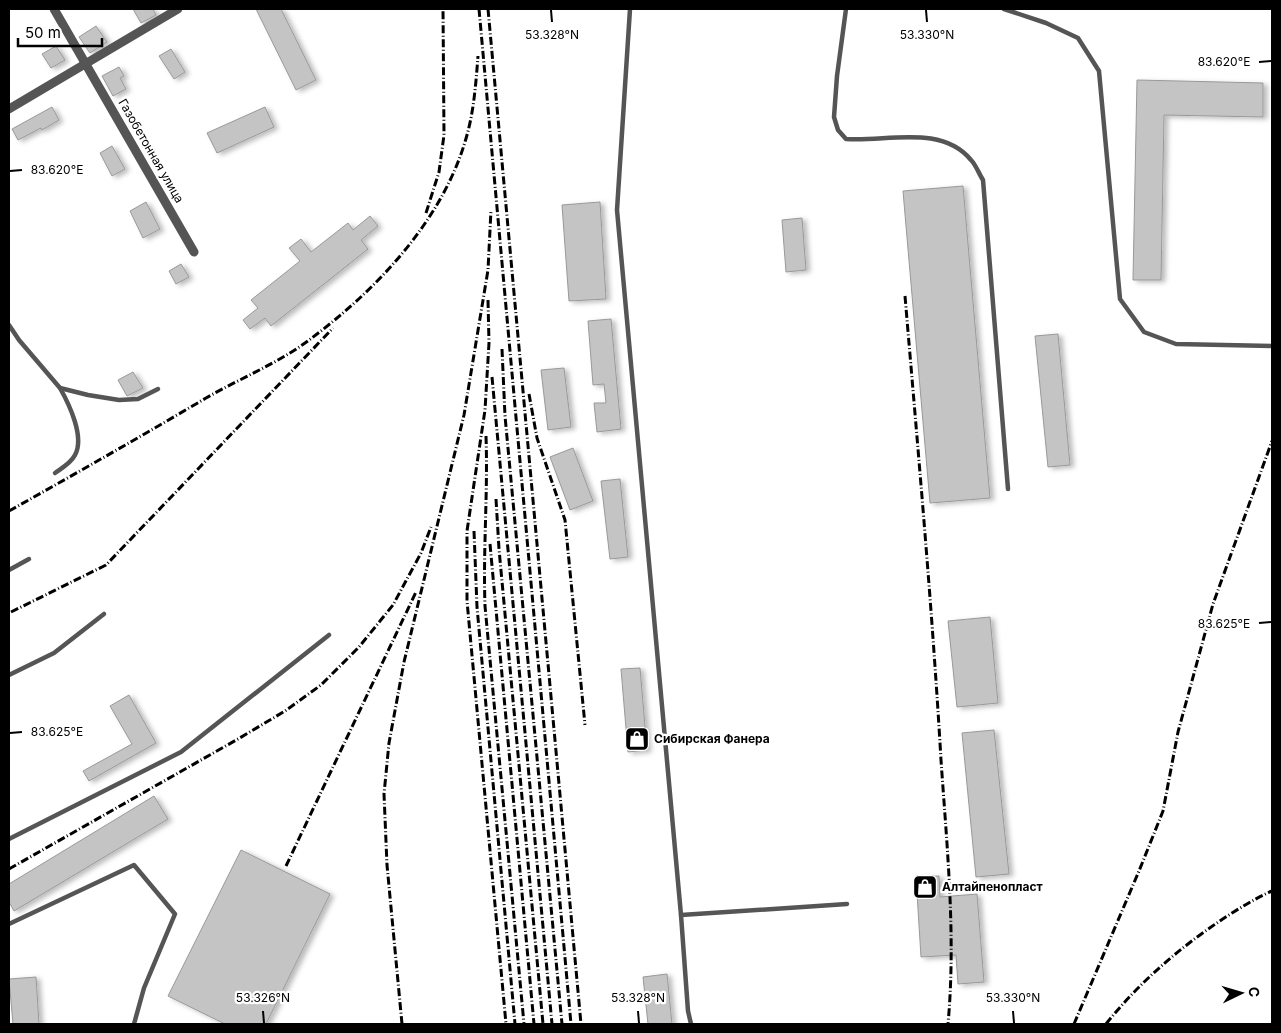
<svg xmlns="http://www.w3.org/2000/svg" width="1281" height="1033" viewBox="0 0 1281 1033" font-family="Inter,sans-serif">
  <defs>
    <filter id="shadow"><feDropShadow dx="4" dy="2" stdDeviation="2.5" flood-color="#0004"/></filter>
  </defs>
  <rect width="100%" height="100%" fill="#fff"/>
  <g fill="#c4c4c4" stroke="#999" filter="url(#shadow)">
    <path d="M133 9H153L156 15 141 23Z"/>
    <path d="M256 9H281L316 80 296 90Z"/>
    <path d="M96 26 107 42 90 53 79 37Z"/>
    <path d="M56 46 65 60 51 68 42 54Z"/>
    <path d="M171 49 185 72 174 79 159 56Z"/>
    <path d="M119 67 124 76 120 78 126 89 113 96 102 76Z"/>
    <path d="M1137 80 1263 83V117L1164 115 1161 280H1133Z"/>
    <path d="M52 107 59 120 42 130 41 128 18 140 12 129Z"/>
    <path d="M265 107 274 127 217 153 207 133Z"/>
    <path d="M112 146 125 169 112 176 100 153Z"/>
    <path d="M963 186 990 498 930 503 903 191Z"/>
    <path d="M146 202 160 229 143 238 130 211Z"/>
    <path d="M600 202 606 299 569 301 562 205Z"/>
    <path d="M370 216 378 226 361 240 368 249 271 326 265 318 250 329 243 320 258 308 251 300 300 261 289 248 301 239 311 252 348 223 353 230Z"/>
    <path d="M802 218 806 270 786 272 782 220Z"/>
    <path d="M181 264 189 277 176 284 169 271Z"/>
    <path d="M611 319 621 429 597 432 594 403H606L604 384 593 385 588 321Z"/>
    <path d="M1058 334 1070 465 1048 467 1035 336Z"/>
    <path d="M564 368 571 427 548 430 541 370Z"/>
    <path d="M133 372 143 388 127 396 118 380Z"/>
    <path d="M573 448 593 501 570 510 550 457Z"/>
    <path d="M620 479 628 557 610 559 601 481Z"/>
    <path d="M990 617 998 703 957 707 948 621Z"/>
    <path d="M640 668 647 750 628 752 621 669Z"/>
    <path d="M129 695 156 743 89 781 83 771 132 744 110 706Z"/>
    <path d="M994 730 1009 874 976 877 962 733Z"/>
    <path d="M154 796 168 819 14 911 9 902V884Z"/>
    <path d="M241 850 330 894 266 1024H225L168 996Z"/>
    <path d="M939 876 940 897 977 894 984 982 958 984 956 955 921 957 916 877Z"/>
    <path d="M667 974 672 1024H648L643 977Z"/>
    <path d="M36 977 39 1024H13L9 979Z"/>
  </g>
  <g fill="none" stroke-linecap="round" stroke-linejoin="round">
    <g stroke="#555" stroke-width="4.5">
      <path d="M630 9 617 210 681 915 688 1011 691 1024"/>
      <path d="M846 9 837 76 834 117 838 130 846 139C887 142 941 124 971 160 976 165 979 174 983 180L1008 489"/>
      <path d="M1004 9 1046 23 1078 38 1099 71 1120 299 1144 332 1176 344 1272 346"/>
      <path d="M9 325 19 340 60 388 88 395 119 400 138 399 158 389"/>
      <path d="M55 473C62 468 71 463 75 455 85 437 69 404 60 388"/>
      <path d="M9 570 29 559"/>
      <path d="M9 675 54 653 104 614"/>
      <path d="M9 839 181 752 329 635"/>
      <path d="M681 915 847 904"/>
      <path d="M9 924 134 865 175 914 144 988 134 1024"/>
    </g>
    <g stroke="#555" stroke-width="9">
      <path d="M54 9 194 252"/>
      <path d="M9 109 178 9"/>
    </g>
    <g stroke="#000" stroke-width="3" stroke-dasharray="8 2.5 1 2.5" stroke-linecap="butt">
      <path d="M479 9 571 1024"/>
      <path d="M488 9 581 1024"/>
      <path d="M426 213 439 172 444 135 443 9"/>
      <path d="M905 296C918 450 932 605 941 760 947 847 956 937 948 1024"/>
      <path d="M488 300 489 343 485 410 467 531V601L506 1024"/>
      <path d="M502 349 505 416 562 1024"/>
      <path d="M492 377 552 1024"/>
      <path d="M529 394 537 438 565 520 585 725"/>
      <path d="M486 436C488 493 483 549 485 606L524 1024"/>
      <path d="M496 499 499 549 543 1024"/>
      <path d="M9 511C75 474 140 437 206 398 239 379 274 365 305 343 375 292 444 220 467 135 474 110 476 82 478 56"/>
      <path d="M474 531 477 607 515 1024"/>
      <path d="M490 544 534 1024"/>
      <path d="M11 612 106 565 333 328"/>
      <path d="M286 866 416 592"/>
      <path d="M9 869 238 739 285 711 321 685 359 647 393 605 421 553 431 527"/>
      <path d="M402 1024 387 865 384 794 389 743 404 662 464 415 488 270 491 210"/>
      <path d="M1074 1024 1139 871 1163 811 1178 732 1213 604 1272 441"/>
      <path d="M1106 1024C1141 980 1185 943 1232 913 1245 905 1258 897 1272 891"/>
    </g>
  </g>
  <path fill="none" stroke="#000" stroke-width="2" d="M551 10 552 22M926 10 927 22M1259 62 1271 61M10 171 22 170M1259 623 1271 622M10 733 22 732M263 1011 264 1023M638 1011 639 1023M1013 1011 1014 1023"/>
  <defs>
    <symbol id="shop-square" viewBox="-11 -11 22 22"><rect x="-9" y="-9" width="18" height="18" rx="4" fill="#000" stroke="#fff"/><path d="M-5-2.5h2.3a2.7 3.5 0 0 1 5.4 0H5L5.5 6h-11ZM-1.5-2.5h3a1.5 2.3 0 0 0-3 0Z" fill="#fff"/></symbol>
  </defs>
  <g fill-rule="evenodd">
    <use href="#shop-square" x="623" y="725" width="28" height="28"/>
    <use href="#shop-square" x="911" y="873" width="28" height="28"/>
  </g>
  <g text-anchor="middle" stroke-width="4.5" stroke-linejoin="round" paint-order="stroke">
    <g font-size="12" fill="#000" stroke="#fff">
      <text transform="translate(151 151) rotate(60)" y="4">Газобетонная улица</text>
    </g>
    <g font-size="12" font-weight="bold" fill="#000" stroke="#fff" text-anchor="start">
      <text x="654" y="743">Сибирская Фанера</text>
      <text x="942" y="891">Алтайпенопласт</text>
    </g>
  </g>
  <g font-size="12" text-anchor="middle" fill="#000" stroke="#fff" stroke-width="4.5" stroke-linejoin="round" paint-order="stroke">
    <text x="552" y="39">53.328°N</text>
    <text x="927" y="39">53.330°N</text>
    <text x="1224" y="66">83.620°E</text>
    <text x="57" y="174">83.620°E</text>
    <text x="1224" y="628">83.625°E</text>
    <text x="57" y="736">83.625°E</text>
    <text x="263" y="1002">53.326°N</text>
    <text x="638" y="1002">53.328°N</text>
    <text x="1013" y="1002">53.330°N</text>
  </g>
  <rect width="1281" height="1033" fill="none" stroke="#000000" stroke-width="20"/>
  <g transform="translate(1241 993) rotate(85)" stroke="#ffffff" stroke-width="4" paint-order="stroke">
  <path d="M0-4L9 19L0 12L-9 19Z" fill="#000000"/>
  <text y="-8" font-size="14" font-weight="bold" text-anchor="middle" fill="#000000">С</text>
  </g>
  <path d="M18 38v8h84v-8" fill="none" stroke="#000000" stroke-width="2.5"/>
  <text x="25" y="38" font-size="15" fill="#000000" stroke="#ffffff" stroke-width="4" paint-order="stroke">50 m</text>
</svg>
